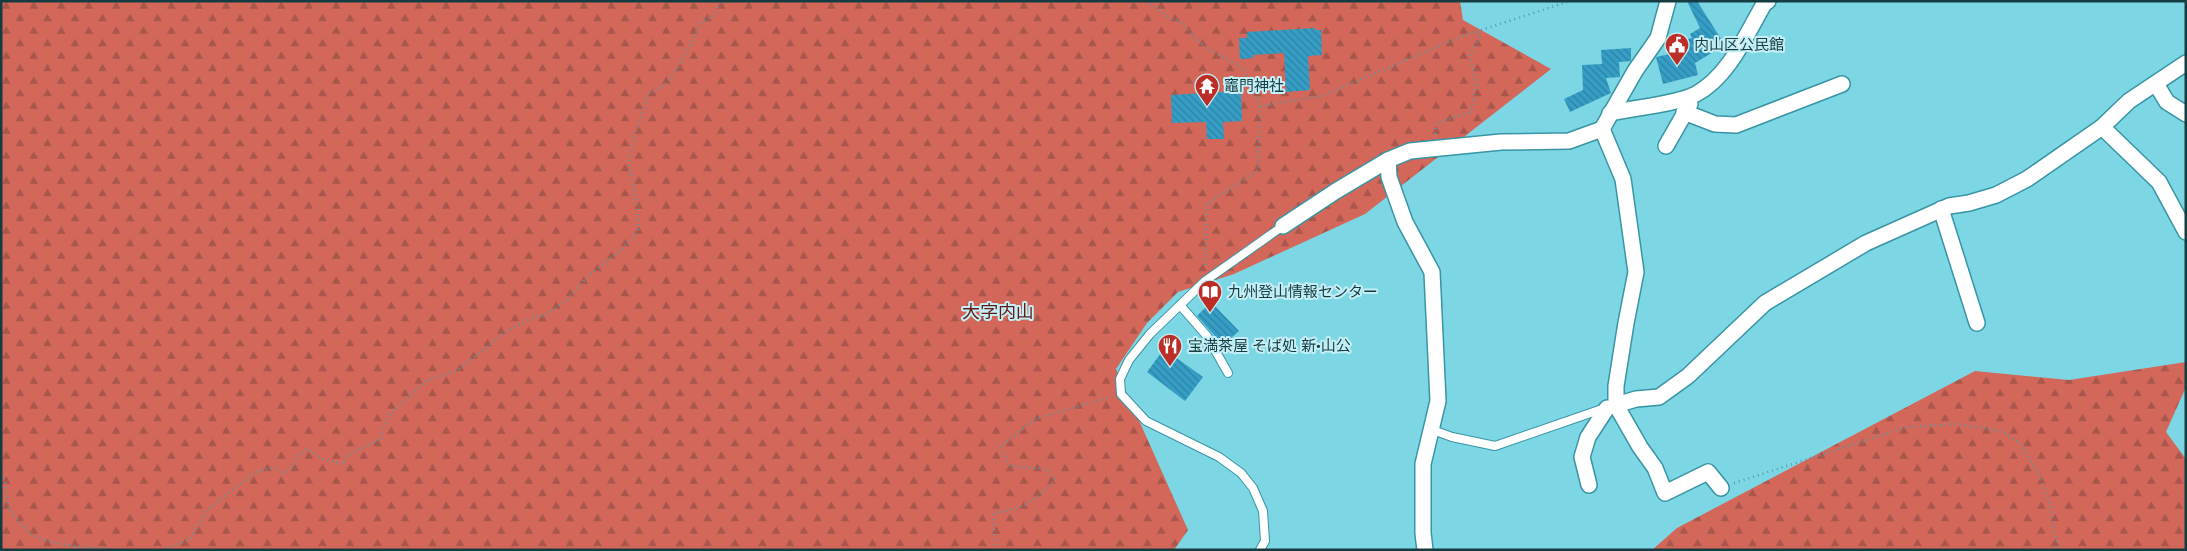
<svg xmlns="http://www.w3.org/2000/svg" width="2187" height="551" viewBox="0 0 2187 551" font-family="'Fira Sans','Noto Sans JP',sans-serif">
  <defs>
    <pattern id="forest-firs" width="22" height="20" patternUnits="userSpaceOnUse" patternTransform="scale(1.25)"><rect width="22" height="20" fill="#d2675a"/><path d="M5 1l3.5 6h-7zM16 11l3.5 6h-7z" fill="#a9564c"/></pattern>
    <pattern id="building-back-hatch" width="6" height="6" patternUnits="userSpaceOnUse" patternTransform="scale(1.25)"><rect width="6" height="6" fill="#369ec6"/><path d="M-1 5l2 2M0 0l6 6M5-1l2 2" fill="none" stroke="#2c82a2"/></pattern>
  </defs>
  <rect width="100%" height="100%" fill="#7cd6e4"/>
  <g fill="url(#forest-firs)">
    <path d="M1 1H1460L1463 20 1551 69 1365 214 1234 274 1178 292 1147 323 1116 369 1188 530 1174 550H1Z"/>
    <path d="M2186 362V387L2166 432 2186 459V550H1652L1677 528 1975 371 2069 380Z"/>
  </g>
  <g fill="url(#building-back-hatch)">
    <path d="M1687 1H1697L1725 45 1695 63 1698 75 1663 84 1656 57 1674 53 1671 43 1692 38 1690 34 1700 28Z"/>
    <path d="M1315 28V30H1321L1322 55 1308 56 1310 90 1286 92 1284 53 1253 55V58L1240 59 1239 38H1247V32Z"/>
    <path d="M1631 48V61L1619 62 1620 77 1606 78 1611 93 1570 112 1564 99 1583 90 1582 65 1602 64 1601 50Z"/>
    <path d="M1241 91 1242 121 1223 122 1224 139H1207L1206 122 1172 123 1171 95Z"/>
    <path d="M1211 302 1239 331 1223 345 1197 316Z"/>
    <path d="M1164 349 1203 377 1185 401 1147 372Z"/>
  </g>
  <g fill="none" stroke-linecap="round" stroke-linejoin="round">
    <defs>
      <g id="service">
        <path d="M1180 305 1207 336 1228 373"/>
        <path d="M1430 429 1452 437 1495 446 1605 408"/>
        <path d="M1260 550 1265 541 1263 511 1253 488 1241 473 1219 457 1146 421 1121 394 1120 379 1129 360 1150 334 1205 281 1283 226"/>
      </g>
      <g id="minor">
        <path d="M2156 84 2167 102 2186 114"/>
        <path d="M1684 112 1715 124 1736 125 1842 84"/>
        <path d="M1610 113C1632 108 1678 104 1696 94 1729 76 1746 35 1764 4L1768 1"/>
        <path d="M2102 127 2159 182 2186 232"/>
        <path d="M1602 129 1623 179 1636 272 1626 323 1616 386V405L1640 447 1655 468 1665 493 1708 472 1721 488"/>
        <path d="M1666 146 1690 104"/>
        <path d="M1388 160 1389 177 1405 222 1432 272 1438 401 1423 464V533L1425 550"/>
        <path d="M1941 209 1977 323"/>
        <path d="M1283 226 1336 191 1388 160 1410 151 1501 142 1569 141 1602 129 1635 71 1658 38 1668 1"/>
        <path d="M1616 405 1636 399 1659 397 1688 376 1765 303 1866 243 1949 206 1969 203 1996 195 2027 179 2102 127 2129 101 2186 63"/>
        <path d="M1589 485 1582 457 1588 437 1607 408"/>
      </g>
    </defs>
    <use href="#service" stroke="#3895a3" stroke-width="10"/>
    <use href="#minor" stroke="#3895a3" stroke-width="18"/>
    <g stroke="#559ba6" stroke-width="2.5" stroke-dasharray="1 4" stroke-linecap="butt">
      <path d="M1147 1 1170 18 1180 22 1205 47 1243 68 1260 106 1258 170 1207 204 1205 267"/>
      <path d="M1260 106 1322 96 1460 37 1570 1"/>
      <path d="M1435 134 1436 123 1471 112 1476 85 1470 55 1480 36 1477 31"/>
      <path d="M1 473C9 484 2 498 12 513 16 519 26 531 33 535 58 548 93 547 120 550"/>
      <path d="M1734 483 1907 427 1956 424 2001 431 2020 443 2039 474 2051 507 2054 533 2059 550"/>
      <path d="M163 550 191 538 206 511 255 472 275 467 285 474 294 465 295 458 307 449 324 460 344 464 346 456 382 438 383 429 390 414 426 381 458 370 507 331 531 318 545 315 566 301 587 277 623 248 638 230V209L629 164 630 151 649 93 665 85 679 66 702 21 715 15 721 1"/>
      <path d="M996 550 993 513C1022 510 1036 500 1055 480L1046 469 1010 466 1000 447 1035 419 1110 397"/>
    </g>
    <use href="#service" stroke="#fff" stroke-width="8"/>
    <use href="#minor" stroke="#fff" stroke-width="15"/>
  </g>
  <defs>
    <symbol id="civic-pin" viewBox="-11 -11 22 30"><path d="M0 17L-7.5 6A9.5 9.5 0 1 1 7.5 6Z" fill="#bb2d25" stroke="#c5eff6"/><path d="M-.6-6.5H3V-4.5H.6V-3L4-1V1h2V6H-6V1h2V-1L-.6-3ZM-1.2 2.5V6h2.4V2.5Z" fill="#fff"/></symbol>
    <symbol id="temple-pin" viewBox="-11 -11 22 30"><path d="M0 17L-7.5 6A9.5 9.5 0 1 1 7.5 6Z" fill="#bb2d25" stroke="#c5eff6"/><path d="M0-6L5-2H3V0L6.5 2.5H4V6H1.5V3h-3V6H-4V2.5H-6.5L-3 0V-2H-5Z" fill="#fff"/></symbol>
    <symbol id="library-pin" viewBox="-11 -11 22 30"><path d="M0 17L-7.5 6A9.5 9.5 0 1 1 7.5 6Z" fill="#bb2d25" stroke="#c5eff6"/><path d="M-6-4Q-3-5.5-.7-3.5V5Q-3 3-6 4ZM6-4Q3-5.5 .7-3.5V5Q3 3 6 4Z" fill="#fff"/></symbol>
    <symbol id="restaurant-pin" viewBox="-11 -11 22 30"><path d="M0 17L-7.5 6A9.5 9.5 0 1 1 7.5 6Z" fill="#bb2d25" stroke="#c5eff6"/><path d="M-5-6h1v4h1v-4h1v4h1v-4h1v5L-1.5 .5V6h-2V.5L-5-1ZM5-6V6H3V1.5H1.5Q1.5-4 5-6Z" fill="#fff"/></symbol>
  </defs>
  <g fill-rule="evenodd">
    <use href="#civic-pin" x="1663" y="31" width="28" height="38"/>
    <use href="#temple-pin" x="1193" y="72" width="28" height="38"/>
    <use href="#library-pin" x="1196" y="278" width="28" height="38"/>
    <use href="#restaurant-pin" x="1156" y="332" width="28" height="38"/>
  </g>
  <g text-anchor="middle" stroke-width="4" stroke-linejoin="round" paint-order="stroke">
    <g font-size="15" fill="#153c41" stroke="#c5eff6" text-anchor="start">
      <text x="1694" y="50">内山区公民館</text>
      <text x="1224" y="91">竈門神社</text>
      <text x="1228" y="297">九州登山情報センター</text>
      <text x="1188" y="351">宝満茶屋 そば処 新•山公</text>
    </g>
    <g font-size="18" fill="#601c16" stroke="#c5eff6">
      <text x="998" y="318">大字内山</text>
    </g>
  </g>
  <rect width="2187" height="551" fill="none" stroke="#153c41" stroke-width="5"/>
</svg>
